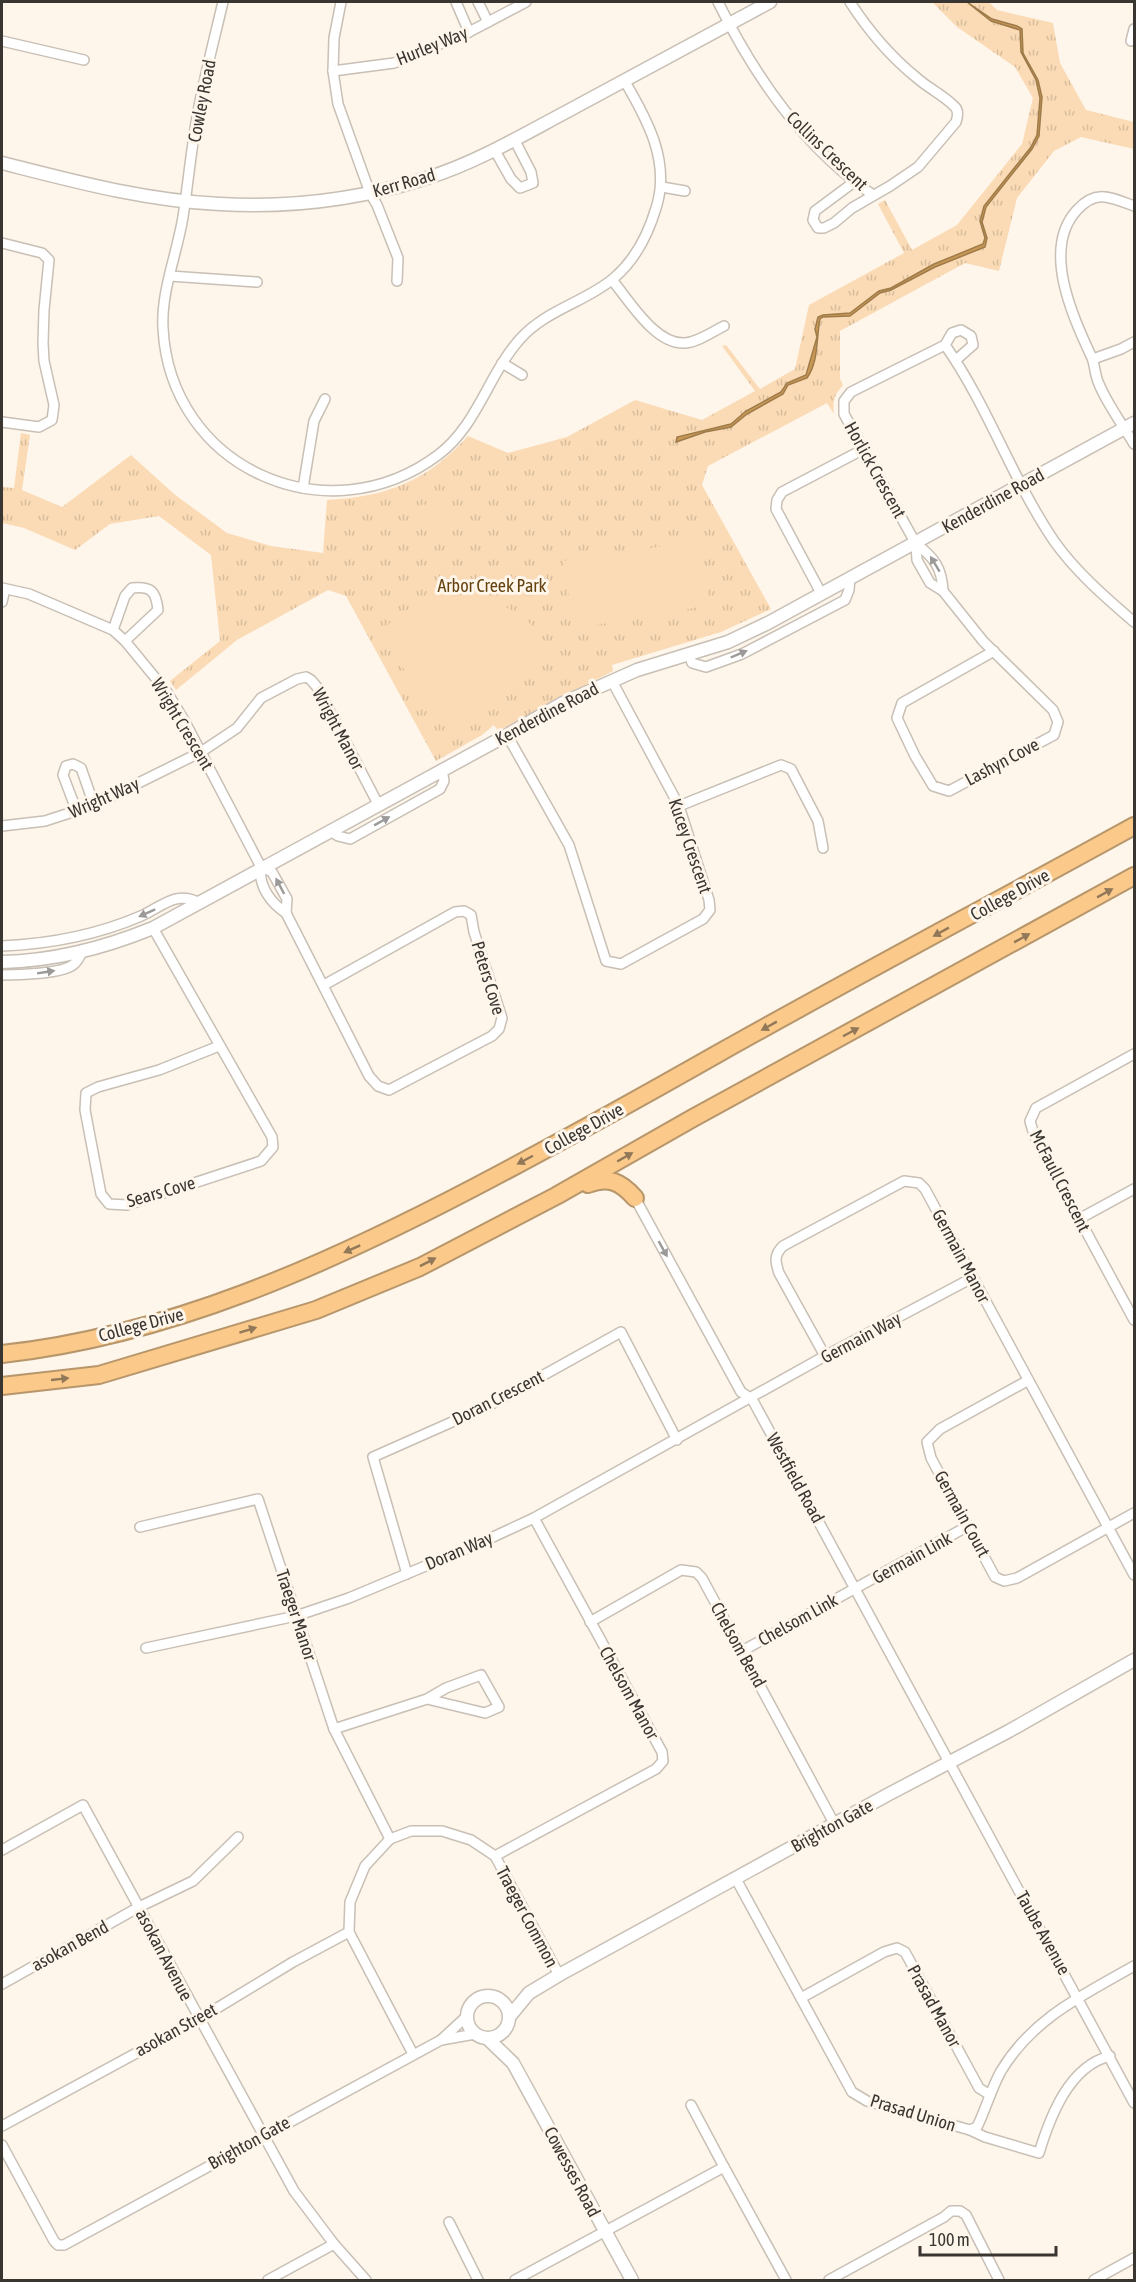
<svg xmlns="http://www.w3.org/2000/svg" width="1136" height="2282" viewBox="0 0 1136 2282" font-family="'Asap Condensed',sans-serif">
  <defs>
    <pattern id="park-tufts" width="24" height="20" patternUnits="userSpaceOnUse" patternTransform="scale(1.5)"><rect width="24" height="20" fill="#fbdbb5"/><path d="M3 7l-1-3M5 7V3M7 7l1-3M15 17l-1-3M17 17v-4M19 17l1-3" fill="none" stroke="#d8bd9c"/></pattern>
  </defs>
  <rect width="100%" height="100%" fill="#fef5eb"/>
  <path fill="url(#park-tufts)" d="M932 2H989L997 10 1053 23 1060 63 1086 110 1134 122V149L1081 137 1054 151 1017 198 999 271 965 263 840 331V379L843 385C835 394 832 401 834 414L827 403 708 466 702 485 771 609 721 632 612 665 613 671 498 731 494 725 482 735 436 761 346 596 328 590 237 640 176 690 170 681 220 641 211 555 159 516 110 524 75 550 24 528 2 523V487L14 488 21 433 30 435 22 490 62 507 131 455 174 494 227 533 271 546 323 553 327 500C386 497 428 481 468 436L508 453 567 437 635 400 702 420 755 391 722 346 726 345 760 389 795 369 809 305 904 253 878 204 885 200 912 250 957 225 1022 144 1033 98 1015 67 957 27Z"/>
  <g fill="#fbdbb5">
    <path d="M443 501 447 523 416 528 412 507Z"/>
    <path d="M698 541 710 605 574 629 563 561Z"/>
    <path d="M470 595 500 604 525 617 541 639 543 654 534 670 456 724 444 721 432 707 379 635C386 628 392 619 400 614 421 600 446 596 470 595Z"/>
  </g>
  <path fill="#ca9855" stroke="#9e7b4a" stroke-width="1.5" d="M967 2 992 19 1017 26 1022 29 1023 53 1038 80 1042 97 1039 136 1032 149 986 207 982 222 987 238 985 247 935 267 891 290 880 293 850 316 823 317 820 319C816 338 819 361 807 378L788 385 783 394 747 414 731 427 705 432 676 442 677 437 731 424 746 411 781 392 787 383 806 375 817 337 815 329 818 317 823 315 850 313 879 291 891 288 934 264 983 244 985 238 980 221 984 206 1031 147 1037 135 1040 98 1036 80 1021 52 1020 30 991 21Z"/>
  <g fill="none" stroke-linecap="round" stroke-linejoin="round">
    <defs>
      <g id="minor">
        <path d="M223 2C214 40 204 78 197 117 191 151 188 184 183 217 177 254 161 291 163 328 170 468 327 538 438 455 477 426 488 375 520 339 547 309 586 302 614 278 635 260 648 235 656 208 671 162 647 119 624 80"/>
        <path d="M341 2 334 38 333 71 338 104 370 193 377 205 398 258 397 281"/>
        <path d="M456 2 469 32"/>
        <path d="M478 2 488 22"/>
        <path d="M718 2C754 75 804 148 873 195"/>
        <path d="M850 2C868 30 891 57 917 78 928 88 943 95 954 106 959 110 958 116 956 122L918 167 890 186 852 208 834 223 824 228H818L813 220 815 211 854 182"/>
        <path d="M2 41 84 60"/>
        <path d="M1131 41 1134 29"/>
        <path d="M333 71 394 63 469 32 526 2"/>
        <path d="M494 149 511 179 520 188 533 183 531 172 514 139"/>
        <path d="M662 187 685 191"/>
        <path d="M1134 206C1110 197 1096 189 1077 210 1041 249 1073 317 1092 358 1095 366 1095 376 1099 384 1107 404 1123 425 1134 444"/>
        <path d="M2 243 42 253 49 260 44 310 43 343 44 361 54 405 52 420 39 427 2 422"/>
        <path d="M170 276 257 282"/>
        <path d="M612 280C629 300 655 345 685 343 698 342 712 332 724 326"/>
        <path d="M945 345C988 406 1012 479 1054 541 1076 572 1105 597 1134 622"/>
        <path d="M1093 359 1121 349 1134 342"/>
        <path d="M956 360 973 345 971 336 961 330 952 333 945 345 851 392 844 401V414L916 544 917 560 930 583 943 591 983 641 1053 710 1058 722 1054 735 949 791 933 786 915 756 897 718 902 703 994 651"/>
        <path d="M502 363 522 375"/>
        <path d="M303 488 314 421 325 399"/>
        <path d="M916 544C934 557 942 568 943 591"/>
        <path d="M2 588 29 594 113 630 125 641 167 692 184 720 261 867"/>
        <path d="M821 593 776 509 777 500 782 492 862 450"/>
        <path d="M2 602 5 589"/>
        <path d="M113 630 125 596 132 588C151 586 156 591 158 610L125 641"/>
        <path d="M689 655 692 663 706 667 742 654 845 600 849 590 850 577"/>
        <path d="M507 735 569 845 606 961 621 964 703 919 710 910 709 900 679 806 612 681"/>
        <path d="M679 806 781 765 791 769 818 821 823 848"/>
        <path d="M77 812 63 775 66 766 73 764 81 768 94 805"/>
        <path d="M2 826 45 821 94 805 201 752 237 728 261 698 297 679 306 677 311 680 317 687 378 804"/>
        <path d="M330 831 338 836 350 839 440 789 444 781 442 769"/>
        <path d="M261 867C258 886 271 903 286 913L369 1076 378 1086 389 1090 492 1036 499 1029 502 1018 474 932 471 915 464 911 455 912 324 985"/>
        <path d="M261 867 272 872 287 899 286 913"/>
        <path d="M153 928 272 1137 273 1147 261 1161 127 1205 109 1204 101 1194 85 1110 86 1093 98 1087 159 1070 219 1046"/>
        <path d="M2 946C49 944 97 935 141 916 163 906 176 890 200 903"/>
        <path d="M2 975C16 975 64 974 74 964 78 961 80 956 82 952"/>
        <path d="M1134 1054 1036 1108 1030 1121 1034 1135 1134 1320"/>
        <path d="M635 1198 741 1392 752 1399 1134 2103"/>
        <path d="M1079 1219 1134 1189"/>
        <path d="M825 1356 779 1273C775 1261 774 1255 783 1246L904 1181 919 1183 925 1189 1134 1575"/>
        <path d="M1027 1381 940 1429 927 1442 931 1458 995 1577 1004 1581 1017 1578 1134 1513"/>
        <path d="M140 1527 258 1499 334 1729 390 1839"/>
        <path d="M407 1574 373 1457 488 1406 621 1332 677 1440"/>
        <path d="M590 1622 681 1570 696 1572 702 1578 835 1825"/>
        <path d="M146 1648 296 1616 349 1598 478 1544 534 1518 825 1356 972 1278"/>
        <path d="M742 1651 968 1526"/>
        <path d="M334 1729 427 1699 485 1713 499 1707 481 1675 446 1688 427 1699"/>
        <path d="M2 1850 83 1805 294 2191 334 2244 366 2280"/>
        <path d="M495 1856 656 1769 663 1761 662 1752 534 1518"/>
        <path d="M736 1879 852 2092 867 2101 970 2130 977 2127C986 2109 991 2089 1001 2071 1033 2018 1083 1995 1134 1966"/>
        <path d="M2 1984 139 1907 193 1881 238 1837"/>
        <path d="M801 1998 884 1952 897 1948 905 1952 979 2088 990 2095"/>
        <path d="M441 2040 475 2034"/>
        <path d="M413 2054 349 1932 350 1902 365 1866 390 1839 411 1831H442L471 1840 495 1856 559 1975"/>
        <path d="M691 2105 724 2167"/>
        <path d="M2 2126 199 2019 293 1962 349 1932"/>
        <path d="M970 2130 985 2137 1039 2153C1050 2117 1069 2066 1110 2056"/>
        <path d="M2 2145 54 2241 58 2245H64L441 2040 467 2016"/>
        <path d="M449 2222 478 2280"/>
        <path d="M268 2280 334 2244"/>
        <path d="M515 2280 724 2167 786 2280"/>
        <path d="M829 2280 944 2217 951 2211H960L966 2215 999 2280"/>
        <path d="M1094 2280 1134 2258"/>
      </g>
      <g id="tertiary">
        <path d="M2 163C73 181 146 201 220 204 289 208 361 199 427 178 475 163 521 136 566 112 634 75 702 38 770 2"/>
        <path d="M2 962C54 961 104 948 153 928L507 735 563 703 637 670 728 642 768 623 1134 423"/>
        <circle cx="488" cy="2017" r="21"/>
        <path d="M510 2016 529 1993 559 1975 889 1794 1009 1731 1134 1660"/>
        <path d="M488 2039 513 2063 632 2280"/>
      </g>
      <g id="motorway">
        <path d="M588 1184C609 1176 621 1182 635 1198"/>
        <path d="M2 1354C169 1336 328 1264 475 1187 557 1144 638 1099 719 1053 856 976 996 902 1134 826"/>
        <path d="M2 1386 99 1375 316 1310 420 1267 556 1196 693 1118 1134 876"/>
      </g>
    </defs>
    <use href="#minor" stroke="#c8bfb5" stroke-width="12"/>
    <use href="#tertiary" stroke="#c8bfb5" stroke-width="15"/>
    <use href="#motorway" stroke="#b7966b" stroke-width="20"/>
    <use href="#minor" stroke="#fff" stroke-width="9"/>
    <use href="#tertiary" stroke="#fff" stroke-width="12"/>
    <use href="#motorway" stroke="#fbc989" stroke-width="16"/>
  </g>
  <defs><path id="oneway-solid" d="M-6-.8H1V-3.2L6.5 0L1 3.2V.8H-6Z" transform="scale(1.5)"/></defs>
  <g fill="#9c9a98">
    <use href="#oneway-solid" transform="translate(935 564) rotate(-121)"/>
    <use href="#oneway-solid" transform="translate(739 654) rotate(-23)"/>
    <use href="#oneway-solid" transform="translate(382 821) rotate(-29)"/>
    <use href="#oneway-solid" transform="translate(280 886) rotate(-118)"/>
    <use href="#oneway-solid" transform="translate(147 913) rotate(156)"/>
    <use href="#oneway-solid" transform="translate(46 972) rotate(-9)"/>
    <use href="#oneway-solid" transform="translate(663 1249) rotate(61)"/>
  </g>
  <g fill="#907859">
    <use href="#oneway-solid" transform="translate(1105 893) rotate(-29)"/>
    <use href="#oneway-solid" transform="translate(941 932) rotate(151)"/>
    <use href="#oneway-solid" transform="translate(1022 938) rotate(-29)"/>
    <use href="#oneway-solid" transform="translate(769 1026) rotate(151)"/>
    <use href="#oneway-solid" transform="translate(851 1032) rotate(-28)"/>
    <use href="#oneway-solid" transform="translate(625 1157) rotate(-30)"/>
    <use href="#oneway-solid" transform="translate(525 1160) rotate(152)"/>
    <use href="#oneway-solid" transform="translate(352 1249) rotate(156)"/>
    <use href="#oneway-solid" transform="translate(428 1262) rotate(-27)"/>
    <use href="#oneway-solid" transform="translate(248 1330) rotate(-17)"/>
    <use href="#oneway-solid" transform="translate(60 1379) rotate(-6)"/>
  </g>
  <g text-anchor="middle" stroke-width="6" stroke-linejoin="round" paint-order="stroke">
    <g font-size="18" fill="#393632" stroke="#fef5eb">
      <text transform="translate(432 46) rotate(-22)" y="6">Hurley Way</text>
      <text transform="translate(202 101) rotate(-79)" y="6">Cowley Road</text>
      <text transform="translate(827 151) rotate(44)" y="6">Collins Crescent</text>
      <text transform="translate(404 183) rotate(-16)" y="6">Kerr Road</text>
      <text transform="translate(875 470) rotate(61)" y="6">Horlick Crescent</text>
      <text transform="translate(993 501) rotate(-29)" y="6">Kenderdine Road</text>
      <text transform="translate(547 714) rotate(-28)" y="6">Kenderdine Road</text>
      <text transform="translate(182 724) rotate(59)" y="6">Wright Crescent</text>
      <text transform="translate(338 729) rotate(62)" y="6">Wright Manor</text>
      <text transform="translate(1002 762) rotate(-28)" y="6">Lashyn Cove</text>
      <text transform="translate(104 798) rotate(-24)" y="6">Wright Way</text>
      <text transform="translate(690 846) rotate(71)" y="6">Kucey Crescent</text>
      <text transform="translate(1010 895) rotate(-29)" y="6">College Drive</text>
      <text transform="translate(488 978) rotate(73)" y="6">Peters Cove</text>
      <text transform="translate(584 1129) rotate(-29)" y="6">College Drive</text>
      <text transform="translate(1060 1181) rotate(63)" y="6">McFaull Crescent</text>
      <text transform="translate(161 1192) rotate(-16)" y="6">Sears Cove</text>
      <text transform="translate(961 1256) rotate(62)" y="6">Germain Manor</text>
      <text transform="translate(141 1325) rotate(-15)" y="6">College Drive</text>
      <text transform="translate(861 1338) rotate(-28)" y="6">Germain Way</text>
      <text transform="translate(498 1398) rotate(-27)" y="6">Doran Crescent</text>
      <text transform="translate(795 1478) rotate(61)" y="6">Westfield Road</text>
      <text transform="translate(962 1514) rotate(61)" y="6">Germain Court</text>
      <text transform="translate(459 1551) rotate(-23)" y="6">Doran Way</text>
      <text transform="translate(912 1558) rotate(-29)" y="6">Germain Link</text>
      <text transform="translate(296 1615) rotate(72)" y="6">Traeger Manor</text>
      <text transform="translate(798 1620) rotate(-29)" y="6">Chelsom Link</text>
      <text transform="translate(738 1645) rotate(61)" y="6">Chelsom Bend</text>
      <text transform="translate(629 1693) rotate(61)" y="6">Chelsom Manor</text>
      <text transform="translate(832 1826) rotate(-29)" y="6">Brighton Gate</text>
      <text transform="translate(527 1917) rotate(62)" y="6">Traeger Common</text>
      <text transform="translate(1043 1933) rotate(61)" y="6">Taube Avenue</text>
      <text transform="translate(70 1946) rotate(-29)" y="6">asokan Bend</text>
      <text transform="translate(164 1955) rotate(62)" y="6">asokan Avenue</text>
      <text transform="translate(934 2006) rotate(61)" y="6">Prasad Manor</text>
      <text transform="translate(176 2030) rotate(-29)" y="6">asokan Street</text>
      <text transform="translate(913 2113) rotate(17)" y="6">Prasad Union</text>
      <text transform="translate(249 2143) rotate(-29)" y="6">Brighton Gate</text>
      <text transform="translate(572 2172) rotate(62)" y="6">Cowesses Road</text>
    </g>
    <g font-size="18" fill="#64420d" stroke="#fef5eb">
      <text x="492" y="592">Arbor Creek Park</text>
    </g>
  </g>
  <rect width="1136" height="2282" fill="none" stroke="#393632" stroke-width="6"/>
  <path d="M920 2246v9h136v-9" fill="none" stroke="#393632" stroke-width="3"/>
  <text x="929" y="2246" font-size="18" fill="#393632" stroke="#fef5eb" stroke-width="4.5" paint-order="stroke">100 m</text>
</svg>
